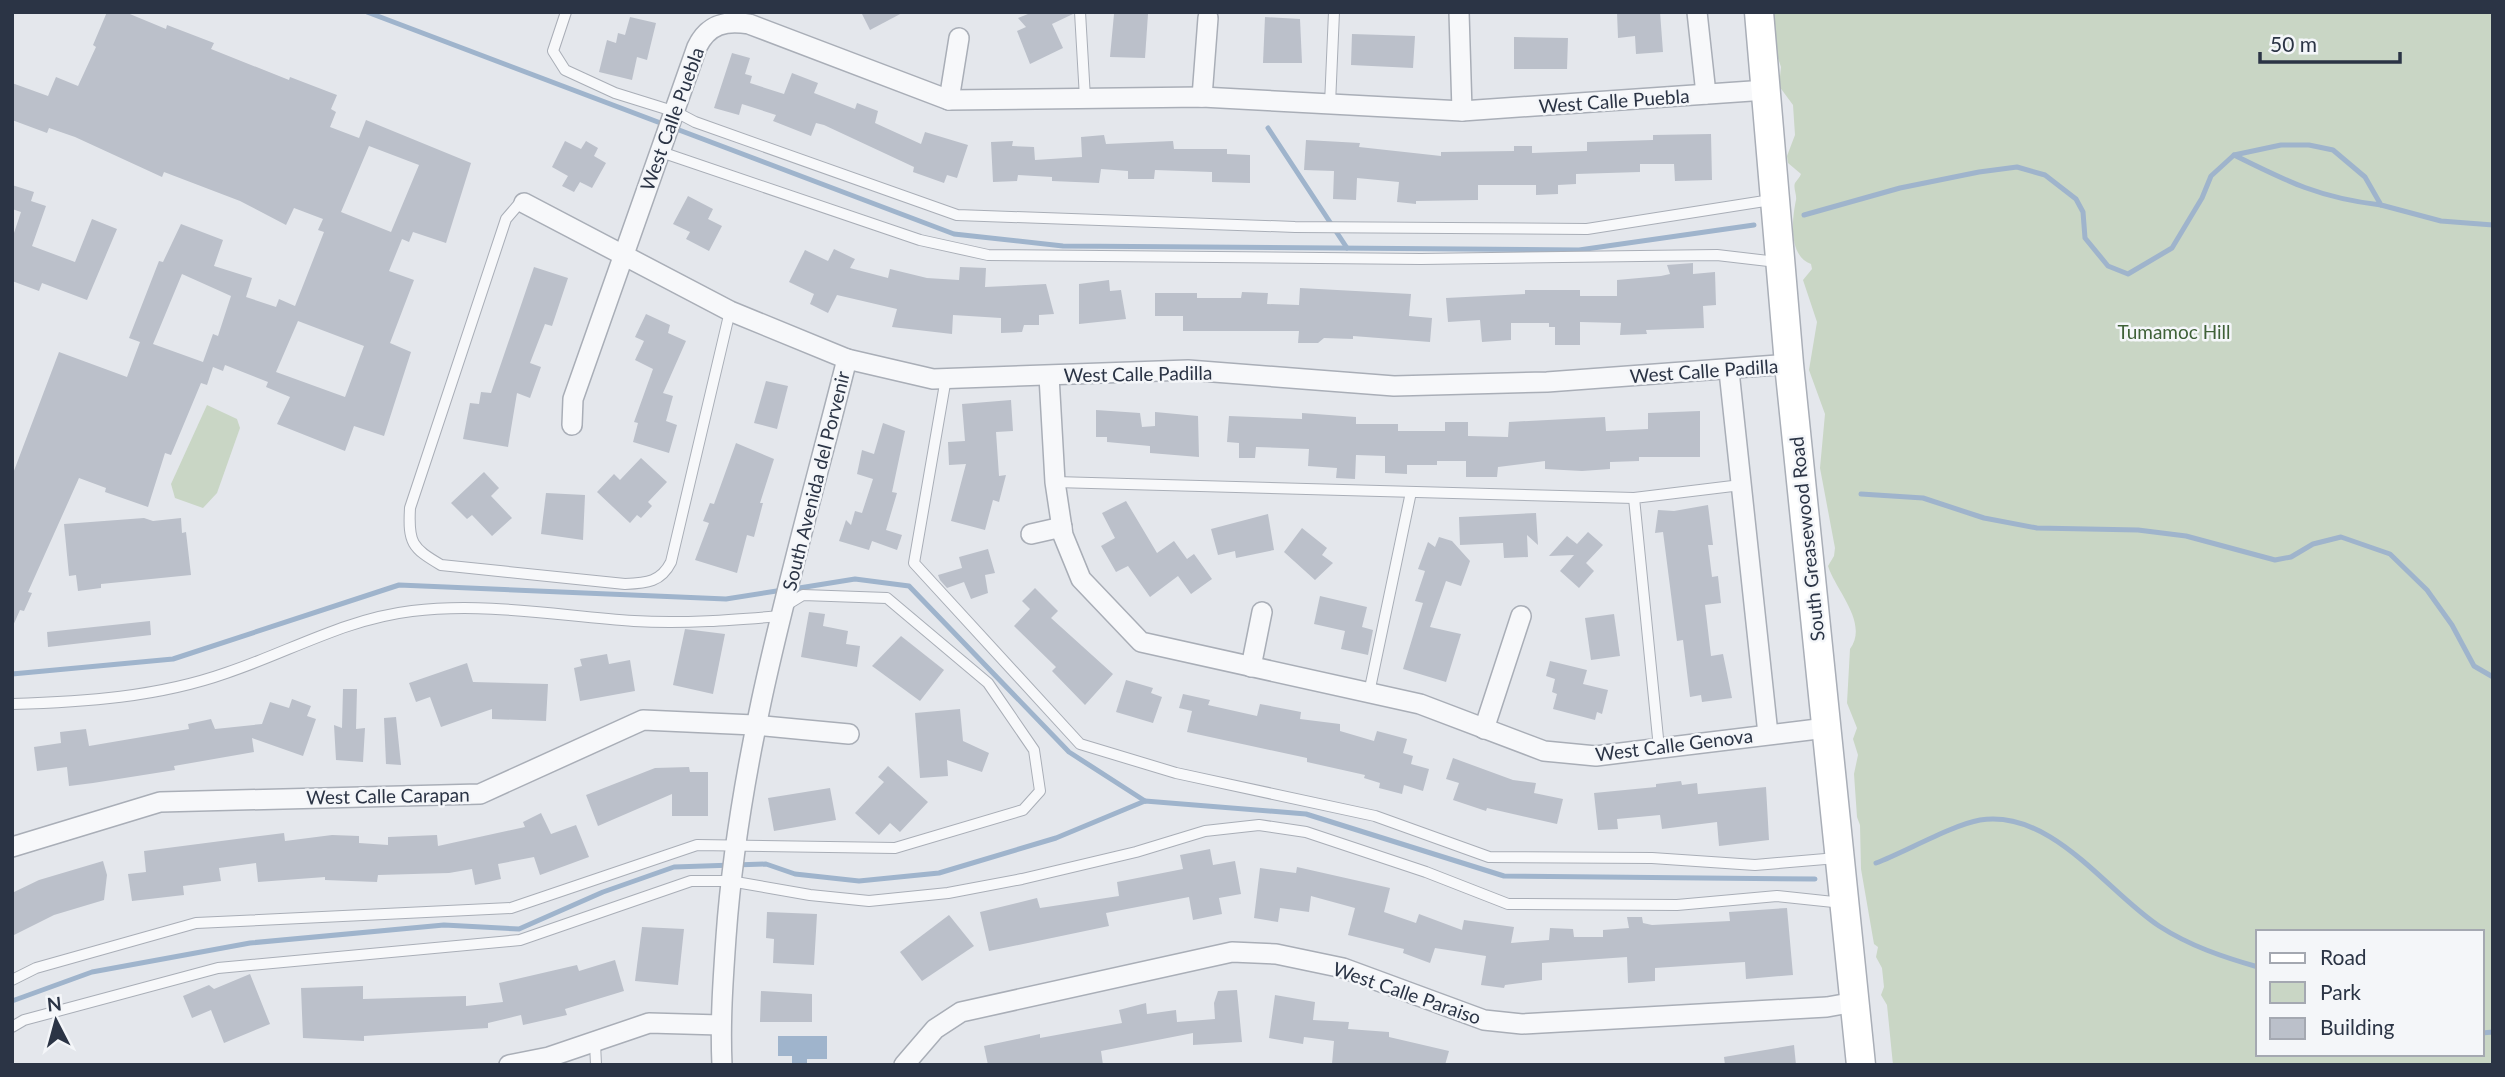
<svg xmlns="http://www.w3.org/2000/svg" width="2505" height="1077" viewBox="0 0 2505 1077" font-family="Lato,sans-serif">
  <rect width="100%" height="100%" fill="#e4e7ec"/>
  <g fill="#c9d6c5" fill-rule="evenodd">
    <path d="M1774 12H2493V1065H1893L1887 1005 1881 995 1884 987 1882 968 1876 957 1878 947 1874 944 1861 869 1860 825 1857 817 1854 774 1858 755 1853 739 1857 728 1847 703 1850 649C1869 623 1836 591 1828 566L1834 556 1835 548 1820 468 1825 414 1809 370 1817 322 1803 280 1812 269 1811 264C1788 256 1792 219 1796 200 1797 195 1793 188 1795 183 1797 180 1800 177 1801 174L1788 163 1787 156 1795 135 1793 105 1779 86 1781 67 1774 46ZM2258 932H2482V1054H2258Z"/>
    <path d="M207 405 237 419 240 428 217 493 203 508 175 498 171 484Z"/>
  </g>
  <path fill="#9fb4cc" d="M778 1036H827V1059H807V1065H792V1056H778Z"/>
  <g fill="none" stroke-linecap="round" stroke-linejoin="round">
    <g stroke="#9fb4cc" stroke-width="5">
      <path d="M367 12 954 234 1063 246 1579 250 1754 225"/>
      <path d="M1268 128 1347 248"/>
      <path d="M2234 155C2288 182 2320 198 2381 205"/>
      <path d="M1804 215 1900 188 1979 172 2017 167 2045 175 2076 199 2083 212 2085 238 2108 266 2128 274 2172 248 2202 198 2211 176 2234 155 2281 145H2309L2333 150 2365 177 2381 205 2441 221 2493 225"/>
      <path d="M1861 494 1923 498 1984 518 2037 528 2138 530 2186 536 2275 560 2291 557 2313 544 2341 537 2390 554 2427 590 2452 625 2474 666 2493 677"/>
      <path d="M793 589 855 579 909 586 1069 752 1145 801"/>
      <path d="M12 674 173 659 399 585 726 599 783 590"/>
      <path d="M1876 863C1905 852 1952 825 1980 820 2052 809 2106 891 2159 926 2190 946 2223 957 2258 967"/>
      <path d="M12 1001 92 972 250 943 444 925 519 929 603 892 674 867 766 864 795 874 859 881 939 873 1056 838 1145 801 1306 814 1504 876 1815 879"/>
      <path d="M2482 1033 2493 1032"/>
    </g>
  </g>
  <g fill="#bbc0ca" fill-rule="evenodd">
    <path d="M107 12H125L166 29 167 25 214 43 211 49 289 80 290 77 337 95 331 109 336 112 330 127 359 138 366 120 471 163 446 243 413 232 409 242 402 239 389 271 414 280 390 343 411 352 384 436 354 426 345 451 277 424 290 397 266 387 268 382 225 365 223 371 213 367 207 385 201 383 171 455 165 453 148 507 105 492 106 488 79 478 28 592 32 593 24 611 20 610 12 628V476L59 352 127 377 140 342 129 338 159 261 163 262 181 224 223 240 214 266 252 278 246 297 276 307 279 299 295 306 324 232 318 230 323 219 294 208 286 225 240 201 164 172 162 177 75 137 49 128 47 133 12 120V83L48 96 56 77 78 86 96 47 93 45ZM369 146 419 165 391 232 341 212ZM182 274 231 296 218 336 213 334 203 362 153 344ZM298 321 364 346 345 397 276 372Z"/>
    <path d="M861 12H904L870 30Z"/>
    <path d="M1033 12 1073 14 1052 24 1063 48 1030 64 1017 31 1026 27 1018 18Z"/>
    <path d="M1617 12H1660L1663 52 1636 54 1635 36 1618 38Z"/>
    <path d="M1114 14H1148L1145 58 1110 57Z"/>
    <path d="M630 17 656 23 647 60 637 57 632 80 599 72 607 40 616 43 618 33 625 35Z"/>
    <path d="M1265 17 1300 19 1302 63H1263Z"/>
    <path d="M1352 34 1415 36 1413 68 1351 65Z"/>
    <path d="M1514 37 1568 38 1567 69H1514Z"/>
    <path d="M732 53 750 58 745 74 752 76 750 83 784 94 792 73 818 83 814 93 855 109 857 103 878 111 875 123 921 144 925 132 968 145 957 178 947 175 944 183 913 172 914 167 824 125 816 123 811 136 773 121 776 115 742 104 739 115 714 108Z"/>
    <path d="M1711 134 1712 180 1675 181 1674 164H1640V172L1576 174V184L1558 185V194L1536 195V185H1478V200L1416 201V204L1397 202 1399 182 1357 178 1356 200 1333 199 1334 171 1304 170 1306 140 1360 143 1359 147 1441 156V152L1514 151V146H1532V153L1587 151V142L1653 140V135Z"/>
    <path d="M1104 135 1106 144 1173 141 1174 149H1227V154L1250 155V183L1212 182V172L1155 170 1154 179H1128V171L1101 169 1099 183 1052 181V177L1018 175 1017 181 993 182 991 142 1013 141 1012 146 1034 147 1035 160 1082 157 1081 137Z"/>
    <path d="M565 141 581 149 586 141 598 148 594 156 606 163 592 188 580 182 574 192 562 186 568 176 552 167Z"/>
    <path d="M12 185 34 192 31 201 46 206 32 246 75 262 92 219 117 229 87 300 42 283 39 291 12 281V239L21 212 12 209Z"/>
    <path d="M688 196 713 209 708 219 722 226 709 251 686 239 690 232 673 224Z"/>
    <path d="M834 249 855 259 850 268 888 278 890 269 927 278 959 280 960 267 986 268 985 287 1046 284 1054 314 1039 315V325H1024L1022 332 1001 333V318L953 315 952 334 892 327 897 309 837 295 828 313 810 304 814 294 789 282 805 250 828 261Z"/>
    <path d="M1693 263V274L1715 272 1716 305 1703 306 1704 328 1646 330 1647 334 1620 335 1621 323 1580 322V345H1555V327H1549V323H1511V340L1482 342 1480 320 1448 322 1446 298 1525 294V290H1580V296H1617V280L1661 276 1670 274 1667 265Z"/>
    <path d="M534 267 568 278 552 326 545 324 530 363 541 367 530 398 517 393 508 447 463 439 470 403 479 404 481 392 491 393Z"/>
    <path d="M1109 280 1110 291 1121 290 1126 319 1079 324V284Z"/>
    <path d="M1300 288 1411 294 1409 316 1432 318 1430 342 1353 336V339L1324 338 1318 343H1298L1299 331H1183V316H1155V293H1197V298H1241L1242 292 1268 293 1267 304 1299 305Z"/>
    <path d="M646 314 670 325 668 333 686 341 663 393 673 396 666 421 677 425 669 453 633 442 638 423 634 422 653 369 635 360 644 341 635 337Z"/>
    <path d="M766 381 788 386 777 429 754 423Z"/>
    <path d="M1011 400 1013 431 996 432 999 476 1006 475 999 502 993 500 985 530 951 521 966 464 949 465 948 442 965 441 962 404Z"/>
    <path d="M1096 410 1140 413 1142 427 1155 426V412L1198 416 1199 457 1150 453V446L1107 442V437H1096Z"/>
    <path d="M1700 411V457H1639V461L1610 462V469L1582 471 1545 469V461L1498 467 1497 477H1466V461H1437V465H1407V474L1385 473V456L1356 455 1355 479 1336 478 1337 468 1308 466 1309 449 1256 447 1255 458H1239V443L1227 442 1229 416 1302 419V413L1356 417V424H1398V431H1445V422H1468V436L1508 437 1509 422 1605 417 1606 431 1648 429V413Z"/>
    <path d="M883 423 905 431 892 492 897 493 886 530 902 535 897 550 872 541 869 550 839 541 846 520 851 525 855 511 862 513 873 479 857 474 862 450 874 454Z"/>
    <path d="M736 443 774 459 760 503H763L754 537 747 535 737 573 695 560 709 523 703 521 710 503 714 504Z"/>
    <path d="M641 458 667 482 648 502 652 506 641 518 637 515 630 523 597 492 614 474 620 480Z"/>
    <path d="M484 472 499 488 491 496 512 518 492 536 472 515 467 519 451 503Z"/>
    <path d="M546 493 585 495 583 540 541 534Z"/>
    <path d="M1126 501 1157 553 1174 541 1187 559 1194 554 1212 579 1191 594 1178 576 1150 597 1128 566 1116 572 1101 546 1115 538 1102 513Z"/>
    <path d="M1708 505 1713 545H1708L1712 577 1718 576 1721 603 1705 605 1711 656 1723 654 1732 698 1702 702 1701 695 1690 697 1683 640 1677 641 1663 532 1655 533 1658 510 1674 511Z"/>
    <path d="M1536 513 1538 545 1527 535 1528 557 1504 558 1503 543 1460 545 1459 517Z"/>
    <path d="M1268 514 1274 550 1236 558 1235 551 1218 555 1211 529Z"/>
    <path d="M144 518 153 521 181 518 182 533 186 532 191 575 101 584V588L78 591 76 575 69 576 64 524Z"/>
    <path d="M1302 528 1327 548 1322 555 1333 563 1315 580 1284 552Z"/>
    <path d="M1588 532 1603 545 1586 563 1594 571 1579 588 1560 571 1574 555 1549 556 1567 536 1577 544Z"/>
    <path d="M1439 537 1452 541 1470 561 1461 586 1446 581 1430 627 1461 634 1446 682 1403 669 1423 603 1415 601 1425 571 1418 569 1428 542 1435 547Z"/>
    <path d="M988 549 995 573 985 575 988 593 971 599 964 582 947 588 940 580 938 575 962 568 959 557Z"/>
    <path d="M1035 588 1058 611 1051 618 1113 674 1085 705 1052 671 1056 667 1014 626 1030 609 1022 601Z"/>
    <path d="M1320 596 1367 607 1362 627 1373 630 1368 655 1341 649 1345 631 1314 624Z"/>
    <path d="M809 612 825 614 823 626 848 631 846 644 860 646 857 667 801 657Z"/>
    <path d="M1614 614 1620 656 1591 660 1585 618Z"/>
    <path d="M150 621 151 635 48 647 47 632Z"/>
    <path d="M685 629 725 634 713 694 673 685Z"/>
    <path d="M901 636 944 670 920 701 872 666Z"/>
    <path d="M607 654 609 664 630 660 635 691 580 701 574 668 582 666 580 659Z"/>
    <path d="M1550 661 1587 670 1583 684 1608 690 1602 714 1597 712 1595 720 1553 709 1557 694 1552 692 1555 679 1546 676Z"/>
    <path d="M467 663 473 682 548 684 546 721 492 719V709L441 727 430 697 416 702 409 683Z"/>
    <path d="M1126 680 1153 688 1151 693 1162 697 1153 723 1116 712Z"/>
    <path d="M343 689H357L356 729 365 728 363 762 336 760 334 725 342 728Z"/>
    <path d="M1183 694 1210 700 1208 705 1257 716 1260 704 1301 712 1300 719 1340 724V731L1374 741 1377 731 1407 739 1403 753 1413 756 1411 764 1429 769 1423 791 1404 785 1402 794 1379 788 1380 783 1364 778 1365 775 1307 762V758L1187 732 1192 711 1179 708Z"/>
    <path d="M292 699 311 706 307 716 316 719 303 756 252 738 254 752 174 766 175 770 93 783 69 786 67 767 37 771 34 747 61 743 60 732 86 729 89 746 189 729 188 724 211 719 215 729 262 724 270 702 289 708Z"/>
    <path d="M960 709 963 741 989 753 982 772 947 760 948 776 920 778 915 713Z"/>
    <path d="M396 717 401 765 386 764 384 718Z"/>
    <path d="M1453 758 1513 780 1536 783 1534 793 1563 799 1557 824 1487 808 1486 811 1453 800 1459 783 1446 779Z"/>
    <path d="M888 766 928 802 900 832 890 823 879 835 855 813 884 782 878 777Z"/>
    <path d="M689 767 690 772H708V816H672V794L598 826 586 795 655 768Z"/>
    <path d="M1681 781 1682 785 1697 783 1698 794 1766 787 1769 840 1719 846 1717 822 1662 829 1660 815 1617 819 1618 829 1598 830 1594 793 1656 787V784Z"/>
    <path d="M830 788 836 820 774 831 768 798Z"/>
    <path d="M541 813 551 834 576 825 589 857 540 875 534 857 498 864 501 879 475 885 472 869 449 873 378 875 377 882 325 880V877L258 882 256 863 219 868 221 881 183 886 184 895 132 901 128 874 146 872 144 851 284 833 285 841 332 835 359 836V843L388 845V837L437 835 438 846 525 827 523 822Z"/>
    <path d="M1210 849 1213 865 1235 861 1241 894 1219 898 1222 914 1193 920 1189 897 1106 913 1109 926 989 951 980 912 1037 898 1040 908 1119 896 1117 882 1183 869 1180 855Z"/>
    <path d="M103 861 107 875 104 900 54 915 12 936V893L39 880Z"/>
    <path d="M1297 867 1390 888 1384 912 1416 923 1419 914 1462 930 1464 920 1514 927 1511 943 1549 940 1550 928 1573 929 1574 937H1603V930L1629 928 1627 917H1642L1643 923 1652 925 1730 921 1729 912 1787 908 1793 975 1746 979 1745 962 1655 968V981L1628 983 1627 957 1542 963V980L1505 985 1504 988 1481 985 1486 956 1435 948 1430 963 1403 953 1404 949 1348 935 1355 908 1311 896 1309 912 1280 908 1278 922 1254 918 1260 868 1296 873Z"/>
    <path d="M767 912 817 914 814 965 773 963 774 939 766 938Z"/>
    <path d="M949 915 974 946 922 981 900 952Z"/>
    <path d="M642 927 684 929 678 985 635 981Z"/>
    <path d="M615 960 624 991 565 1009 567 1015 523 1025 521 1015 488 1023V1028L364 1036V1041L303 1038 301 988 363 986V999L466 996V1006L503 1002 499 983 577 965 579 971Z"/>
    <path d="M250 974 270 1024 224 1043 211 1010 192 1018 183 996 209 985 214 989Z"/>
    <path d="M1237 990 1242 1042 1193 1045V1033L1101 1051 1103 1065H988L984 1046 1040 1034V1038L1122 1023 1119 1010 1146 1003 1147 1014 1176 1010 1177 1022 1215 1019 1214 1003 1218 991Z"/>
    <path d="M761 991 812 994V1022H760Z"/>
    <path d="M1275 995 1315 1002 1313 1020 1349 1022 1348 1029 1389 1032V1037L1449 1051 1445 1065 1332 1064 1334 1041 1304 1037 1303 1044 1269 1038Z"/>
    <path d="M1794 1045 1796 1065H1725L1724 1057Z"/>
  </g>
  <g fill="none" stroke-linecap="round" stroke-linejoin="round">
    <defs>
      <g id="service">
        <path d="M566 12 553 51 565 70 615 93 676 112 695 122 957 215 1295 227 1587 229 1771 200"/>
        <path d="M1080 12 1085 98"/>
        <path d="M1330 104 1334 12"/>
        <path d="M661 152 920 240 988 255 1421 259 1717 255 1777 262"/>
        <path d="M524 203 518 205 506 219 410 508C408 543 412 548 441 565L625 584C647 583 661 582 671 562L730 311"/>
        <path d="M946 378 914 563 1080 744 1176 773 1375 816 1489 857 1652 858 1755 865 1837 858"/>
        <path d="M1055 482 1634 498"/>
        <path d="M1369 693 1411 492"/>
        <path d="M12 704C84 702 158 697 226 673 289 652 345 619 412 611 486 602 560 616 634 621 683 624 733 620 782 616"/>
        <path d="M1659 748 1634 498 1741 485"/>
        <path d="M12 980 36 968 196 923 511 908 697 845 895 848 1023 810 1040 791 1034 750 988 683 887 598 803 595 785 606"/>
        <path d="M12 1027 24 1020 218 968 520 940 691 881H730L810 895 869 901 948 893 1022 879 1136 852 1205 831 1259 825 1306 832 1426 872 1508 904 1677 905 1777 896 1843 903"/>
        <path d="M595 1043 596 1065"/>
      </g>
      <g id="minor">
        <path d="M1459 12 1462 111"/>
        <path d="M1697 12 1706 94"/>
        <path d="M1202 97 1208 18"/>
        <path d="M949 100 959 38"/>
        <path d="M524 203 730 311 847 359 933 379 1188 370 1394 386 1547 382 1789 364"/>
        <path d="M1729 371 1768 734"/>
        <path d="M1049 376 1055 482 1063 535 1081 579 1141 642 1420 704 1544 751 1596 756 1826 728"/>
        <path d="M572 425 573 399 697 47C708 24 726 20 749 24L949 100 1202 97 1462 111 1766 90"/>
        <path d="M1031 534 1062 527"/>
        <path d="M1251 667 1262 612"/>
        <path d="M1484 729 1521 616"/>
        <path d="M12 847 160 802 480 794 643 720 754 725 849 734"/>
        <path d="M509 1065 549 1057 649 1023 720 1025"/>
        <path d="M722 1065C720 1022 723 980 726 937 740 740 799 550 847 359"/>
        <path d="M904 1065 935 1029 961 1012 1232 952 1276 954 1343 968 1484 1020 1522 1024 1827 1007 1855 1002"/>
      </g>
      <path id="secondary" d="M1759 12 1789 364 1861 1065"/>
    </defs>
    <use href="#service" stroke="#a9aeb7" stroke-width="12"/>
    <use href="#minor" stroke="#a9aeb7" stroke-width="22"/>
    <use href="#secondary" stroke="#a9aeb7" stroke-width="31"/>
    <use href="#service" stroke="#f7f8fa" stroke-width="10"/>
    <use href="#minor" stroke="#f7f8fa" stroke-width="19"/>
    <use href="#secondary" stroke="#fff" stroke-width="28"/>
  </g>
  <g text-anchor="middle" stroke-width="5" stroke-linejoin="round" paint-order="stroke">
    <g font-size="19" fill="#2b3445" stroke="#f4f6f9">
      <text transform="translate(1614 101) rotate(-4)" y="7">West Calle Puebla</text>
      <text transform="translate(672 119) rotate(-70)" y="7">West Calle Puebla</text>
      <text transform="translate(1704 371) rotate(-4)" y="7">West Calle Padilla</text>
      <text transform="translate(1138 374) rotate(-1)" y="7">West Calle Padilla</text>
      <text transform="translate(816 481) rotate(-76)" y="7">South Avenida del Porvenir</text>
      <text transform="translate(1807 539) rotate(-96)" y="7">South Greasewood Road</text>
      <text transform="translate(1674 745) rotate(-7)" y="7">West Calle Genova</text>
      <text transform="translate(388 796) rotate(-1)" y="7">West Calle Carapan</text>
      <text transform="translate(1407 993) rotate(19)" y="7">West Calle Paraiso</text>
    </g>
    <g font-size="19" fill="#3f6138" stroke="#f4f6f9">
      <text x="2174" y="339">Tumamoc Hill</text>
    </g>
  </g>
  <rect width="2505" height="1077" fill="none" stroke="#2b3445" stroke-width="28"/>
  <rect x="2256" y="930" width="228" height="126" fill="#f4f6f9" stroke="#a4a8b1" stroke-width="2"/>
  <rect x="2270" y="953" width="35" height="10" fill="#ffffff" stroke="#a4a8b1" stroke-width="2"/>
  <text x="2320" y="965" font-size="21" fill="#2b3445">Road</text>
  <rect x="2270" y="982" width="35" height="21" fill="#c9d6c5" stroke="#a4a8b1" stroke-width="2"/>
  <text x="2320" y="1000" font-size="21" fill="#2b3445">Park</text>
  <rect x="2270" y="1018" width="35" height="21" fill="#bbc0ca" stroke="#a4a8b1" stroke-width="2"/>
  <text x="2320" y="1035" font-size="21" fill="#2b3445">Building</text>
  <g transform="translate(56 1021) rotate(354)" stroke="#f4f6f9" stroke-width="5" paint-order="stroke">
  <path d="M0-5L12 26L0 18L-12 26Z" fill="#2b3445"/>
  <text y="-10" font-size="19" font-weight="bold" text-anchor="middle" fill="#2b3445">N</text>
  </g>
  <path d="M2260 52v10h140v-10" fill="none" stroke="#2b3445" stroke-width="3.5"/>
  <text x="2270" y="52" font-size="21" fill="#2b3445" stroke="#f4f6f9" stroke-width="5" paint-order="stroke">50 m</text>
</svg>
